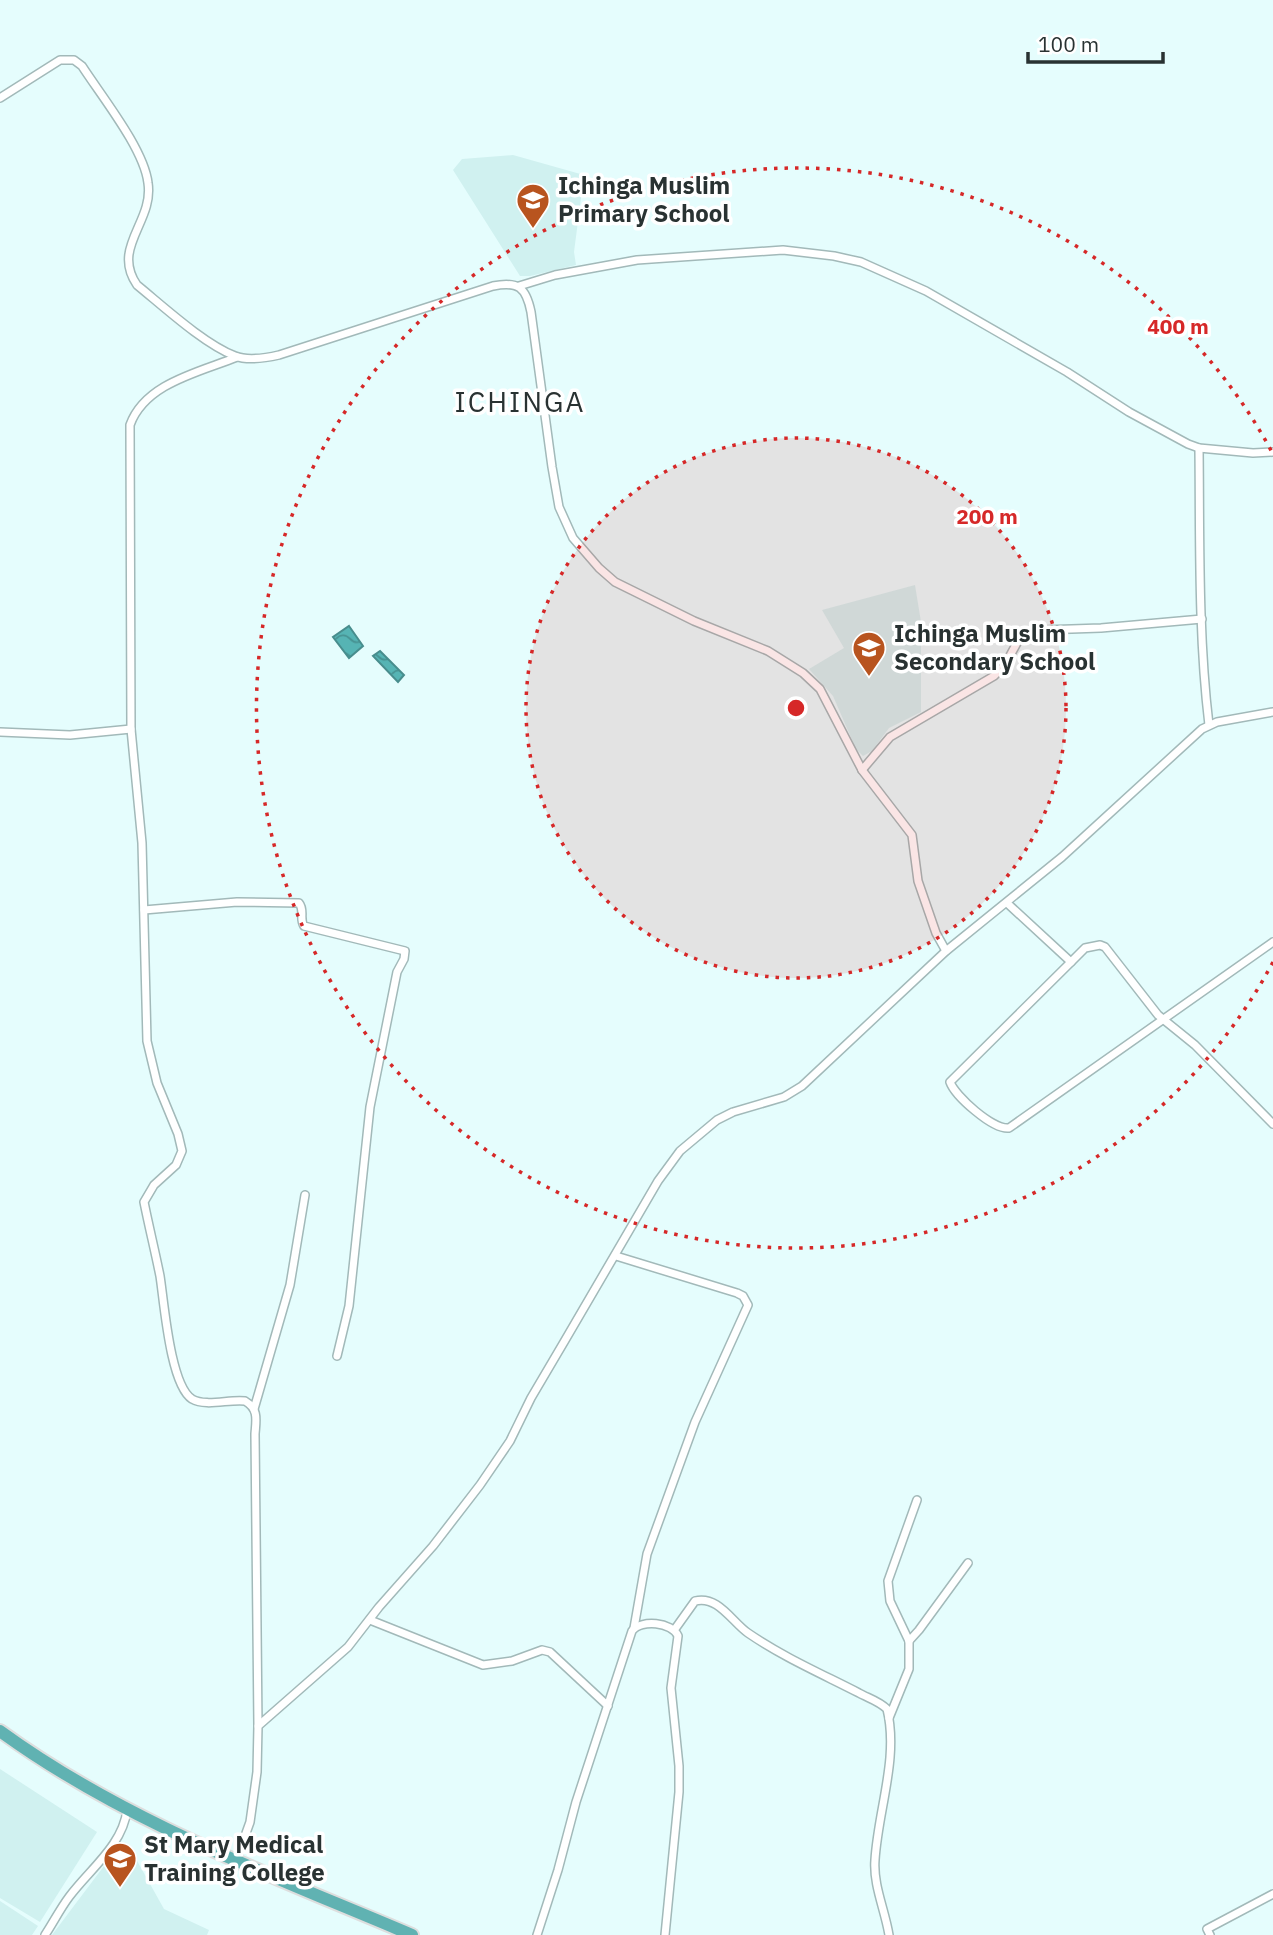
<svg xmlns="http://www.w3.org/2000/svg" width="1273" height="1935" viewBox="0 0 1273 1935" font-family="'IBM Plex Sans',sans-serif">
  <defs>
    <pattern id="water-waves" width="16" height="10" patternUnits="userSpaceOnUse" patternTransform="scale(1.75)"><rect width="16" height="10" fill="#56b4b4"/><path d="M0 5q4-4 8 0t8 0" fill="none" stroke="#479393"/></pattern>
  </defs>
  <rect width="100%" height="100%" fill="#e5fdfd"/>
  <g fill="#d0f1f0">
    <path d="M513 155 584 175 574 252 576 265 530 276H520L453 170 462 159Z"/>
    <path d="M915 585 921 622V712L889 728 872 751 863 756 856 749 833 696 809 669 844 648 822 610Z"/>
    <path d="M0 1769 97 1832 40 1922 0 1898Z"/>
    <path d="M131 1850 164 1909 209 1930 207 1935H52L104 1866 111 1870Z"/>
    <path d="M0 1901 38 1926 32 1935H0Z"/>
  </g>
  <g fill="url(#water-waves)" stroke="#488d8d" stroke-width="2">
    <path d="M349 626 363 646 349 658 333 637Z"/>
    <path d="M380 651 404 675 398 682 373 656Z"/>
  </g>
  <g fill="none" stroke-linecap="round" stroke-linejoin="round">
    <defs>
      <g id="minor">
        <path d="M0 98 60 60H74L82 66C102 97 144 149 148 183 154 222 111 247 137 285 164 307 204 344 235 356 248 361 266 358 279 355L493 286C518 281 526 287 531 312L552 467 559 507 573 538 599 568 615 582 694 621 768 651 803 673 820 689 862 770 912 835 918 881 936 933 946 951"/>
        <path d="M519 286 555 275 637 260 783 250 834 256 861 262 926 291 1067 372 1129 412 1188 444 1199 448 1253 453 1273 452"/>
        <path d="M237 357C200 372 145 383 130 425L131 729 142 843 147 1041 157 1083 178 1134 182 1151 176 1165 154 1185 144 1202C149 1227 155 1251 160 1276 164 1301 170 1385 192 1399 206 1407 229 1399 245 1401 259 1409 256 1420 255 1434L258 1726"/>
        <path d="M1199 448C1200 540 1198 634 1209 725"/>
        <path d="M0 732 70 735 131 729"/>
        <path d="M862 770 890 737 994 676 1005 665 1018 641 1029 633 1042 630 1101 628 1202 619"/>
        <path d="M1007 903 1071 962 1085 948 1100 945 1105 947 1158 1015 1195 1045 1273 1124"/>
        <path d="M144 910 237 902 299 903C305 910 299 919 304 926L405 951 404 959 397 972 370 1107 349 1306 337 1356"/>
        <path d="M1071 962 950 1082C955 1096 993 1130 1009 1128L1273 942"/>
        <path d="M616 1256 737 1293 743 1296 748 1305 695 1422 647 1554 634 1628"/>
        <path d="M254 1409 290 1285 305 1195"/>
        <path d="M370 1620 483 1665 512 1661 542 1650 550 1652 608 1706"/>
        <path d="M675 1629 695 1601C718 1595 732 1622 748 1633 783 1657 822 1674 859 1693 868 1698 879 1701 887 1709 899 1758 878 1810 875 1860 873 1885 885 1910 889 1935"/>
        <path d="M909 1641 919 1630 968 1563"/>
        <path d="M889 1718 909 1669V1641L890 1601 888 1581 917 1500"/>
        <path d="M236 1861 250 1822 257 1772 258 1726 348 1647 379 1607 433 1546 480 1485 510 1441 531 1398 564 1342 658 1181 680 1151 717 1120 733 1112 784 1097 802 1086 946 951 1062 857 1202 729 1217 722 1273 712"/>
        <path d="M45 1935C53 1923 60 1909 69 1897 89 1870 123 1845 127 1810"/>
        <path d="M537 1935 558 1870 576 1802 632 1631C641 1619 672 1622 678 1636L671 1688 679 1766V1792L665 1935"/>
        <path d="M1210 1935 1207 1929 1273 1894"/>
      </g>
      <path id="trunk" d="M0 1731C125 1822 271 1875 412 1935"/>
    </defs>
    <use href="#minor" stroke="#a2b9b9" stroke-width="10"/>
    <use href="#trunk" stroke="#dddede" stroke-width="16"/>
    <use href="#minor" stroke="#fff" stroke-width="7"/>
    <use href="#trunk" stroke="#60b2b2" stroke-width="12"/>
  </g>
  <circle cx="796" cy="708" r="270" fill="#d62828" fill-opacity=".12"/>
  <g fill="none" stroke="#d62828" stroke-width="3.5" stroke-dasharray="3.5 7">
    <circle cx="796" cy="708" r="270"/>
    <path d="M1273 962A540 540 0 1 1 1273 454"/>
  </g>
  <defs>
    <symbol id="school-pin" viewBox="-11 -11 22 30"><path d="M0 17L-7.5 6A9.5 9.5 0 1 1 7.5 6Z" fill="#b8541f" stroke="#fff"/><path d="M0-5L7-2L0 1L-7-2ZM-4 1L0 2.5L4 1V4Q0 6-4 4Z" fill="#fff"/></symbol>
    <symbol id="university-pin" viewBox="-11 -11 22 30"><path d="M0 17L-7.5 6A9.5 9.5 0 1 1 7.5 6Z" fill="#b8541f" stroke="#fff"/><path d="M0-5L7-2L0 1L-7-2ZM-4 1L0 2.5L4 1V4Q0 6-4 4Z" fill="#fff"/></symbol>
  </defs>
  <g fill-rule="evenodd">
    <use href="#school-pin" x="514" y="181" width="38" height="52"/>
    <use href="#school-pin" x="850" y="629" width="38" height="52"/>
    <use href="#university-pin" x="101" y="1840" width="38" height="52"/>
  </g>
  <g text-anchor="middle" stroke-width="7" stroke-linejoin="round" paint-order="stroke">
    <g font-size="24" font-weight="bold" fill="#293232" stroke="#fff" text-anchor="start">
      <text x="558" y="194">Ichinga Muslim<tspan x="558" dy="28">Primary School</tspan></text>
      <text x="894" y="642">Ichinga Muslim<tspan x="894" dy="28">Secondary School</tspan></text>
      <text x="144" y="1853">St Mary Medical<tspan x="144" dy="28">Training College</tspan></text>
    </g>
    <g font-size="28" letter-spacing="2" fill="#293232" stroke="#fff">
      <text x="520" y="412">ICHINGA</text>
    </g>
  </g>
  <circle cx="796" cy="708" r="10" fill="#d62828" stroke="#fff" stroke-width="3.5"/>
  <g font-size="21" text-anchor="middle" font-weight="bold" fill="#d62828" stroke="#fff" stroke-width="7" stroke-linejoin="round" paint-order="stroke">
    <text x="1178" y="334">400 m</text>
    <text x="987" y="524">200 m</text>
  </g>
  <path d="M1028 52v10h135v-10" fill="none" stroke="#293232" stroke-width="3.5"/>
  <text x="1038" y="52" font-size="21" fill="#293232" stroke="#ffffff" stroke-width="5" paint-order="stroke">100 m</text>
</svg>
